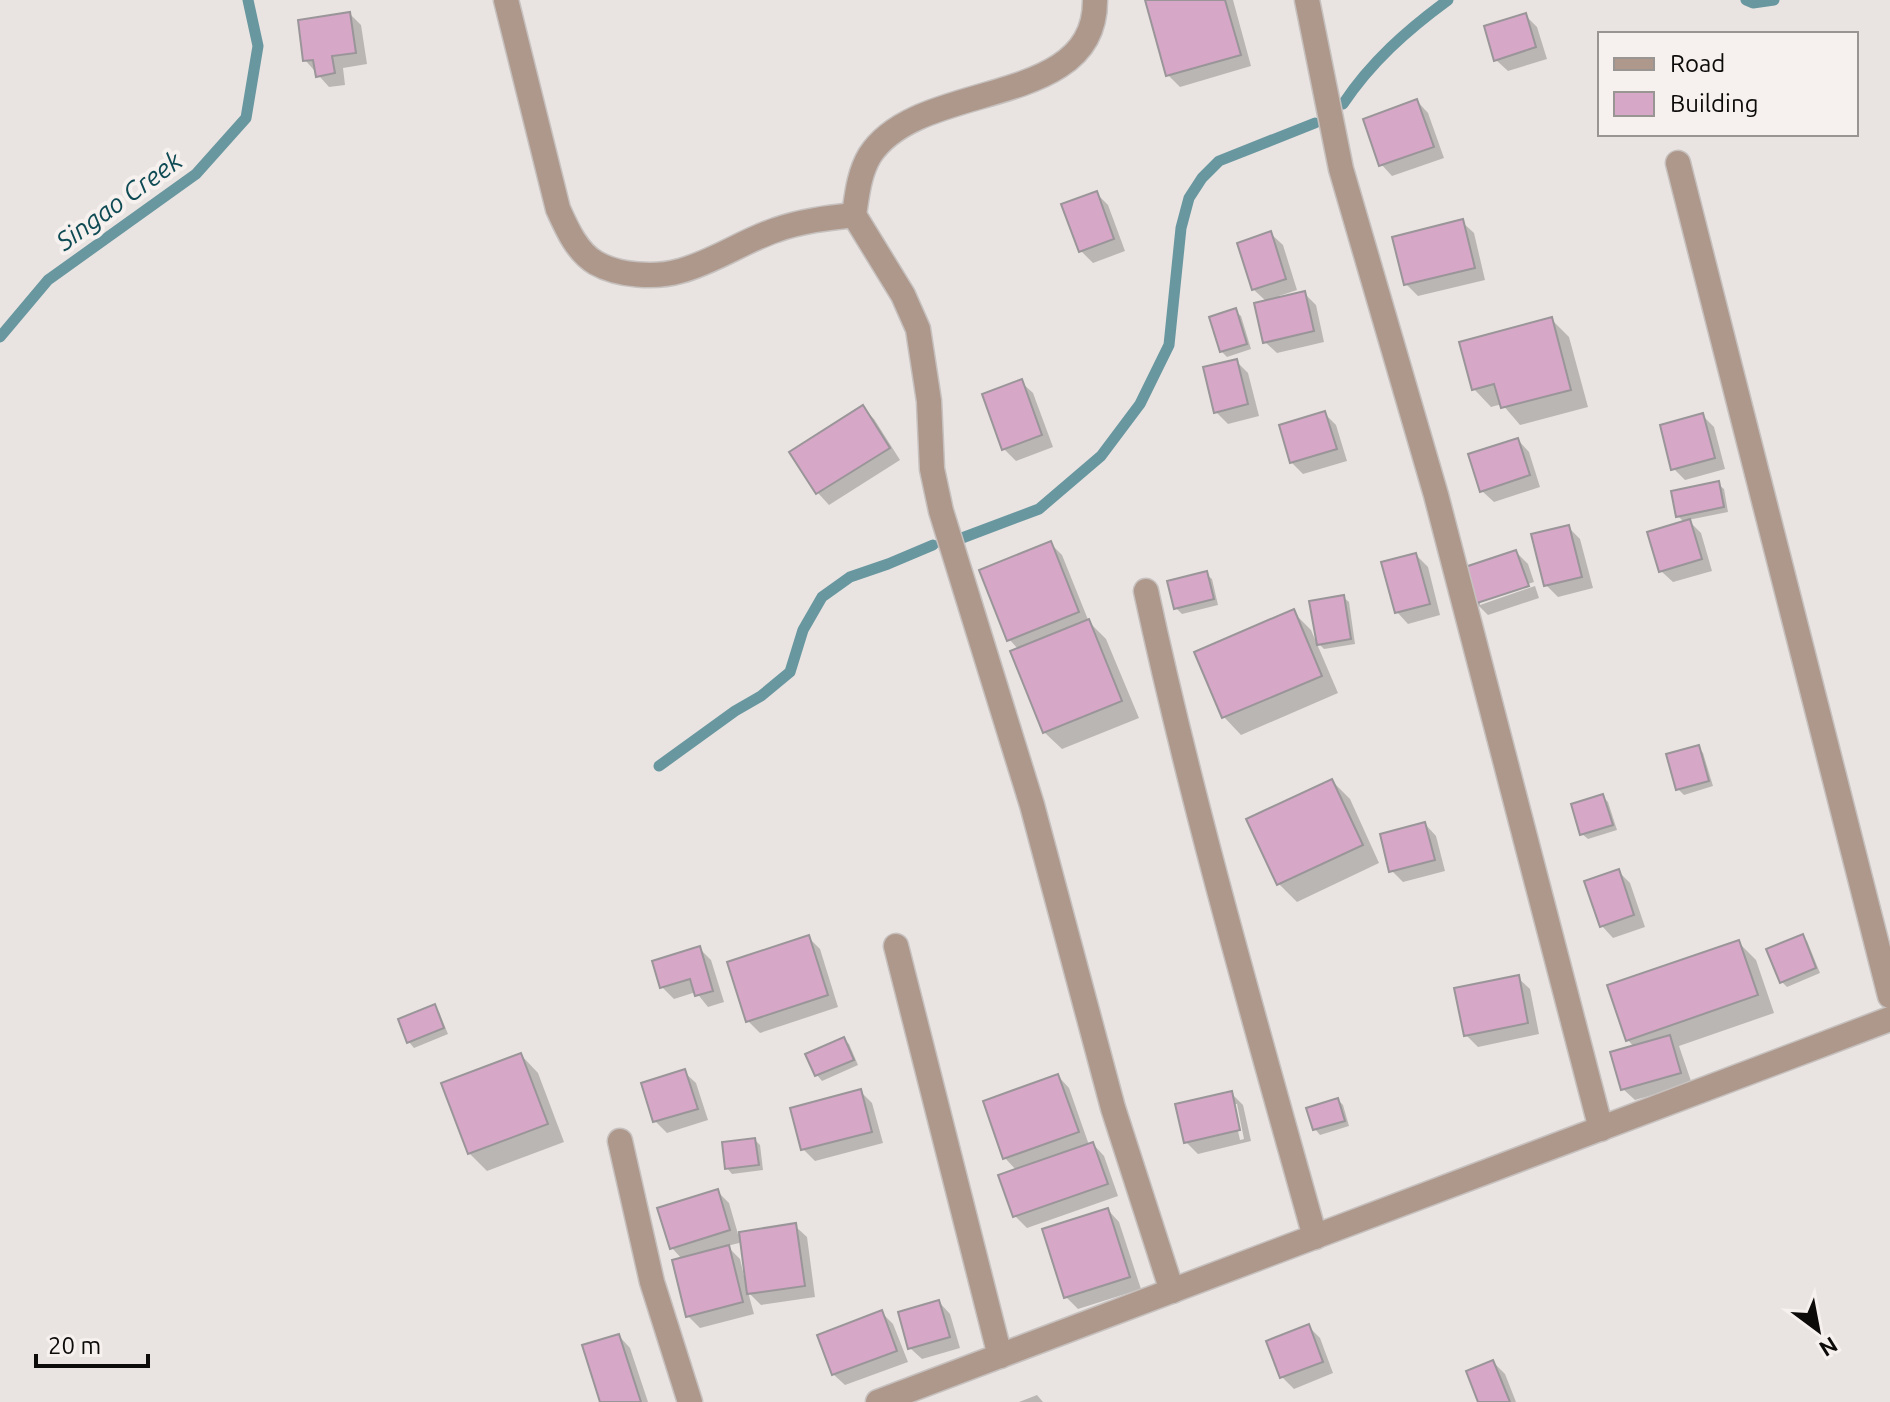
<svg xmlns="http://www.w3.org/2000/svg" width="1890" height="1402" viewBox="0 0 1890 1402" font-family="Ubuntu,sans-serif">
  <rect width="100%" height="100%" fill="#e9e4e1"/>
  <g fill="#0003" fill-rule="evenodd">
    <path d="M1147 0H1233L1251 66 1180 87 1168 75Z"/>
    <path d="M350 14 361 25 367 64 343 68 345 85 329 87 305 60Z"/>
    <path d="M1525 15 1537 27 1547 59 1508 71 1496 60Z"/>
    <path d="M1417 101 1428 113 1444 158 1392 176 1381 164Z"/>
    <path d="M1096 193 1108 205 1125 251 1093 263 1081 251 1064 206Z"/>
    <path d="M1462 222 1474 233 1485 280 1418 296 1406 284Z"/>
    <path d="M1271 234 1283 245 1297 290 1279 296 1280 299 1304 293 1316 305 1324 342 1277 353 1265 342 1267 302 1253 289Z"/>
    <path d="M1235 311 1241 316 1251 349 1227 357 1221 351Z"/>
    <path d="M1551 319 1569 337 1588 407 1520 425 1502 404 1491 407 1474 389Z"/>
    <path d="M1236 361 1248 373 1259 416 1228 424 1216 412Z"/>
    <path d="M1021 382 1033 393 1053 447 1016 461 1004 449Z"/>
    <path d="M863 408 874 419 900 460 829 505 818 493 792 453Z"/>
    <path d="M1324 413 1336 425 1347 461 1303 474 1291 462Z"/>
    <path d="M1702 415 1714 427 1725 469 1685 480 1673 468Z"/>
    <path d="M1518 440 1529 452 1540 487 1494 502 1482 491Z"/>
    <path d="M1718 484 1724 489 1728 512 1688 520 1701 533 1712 571 1673 582 1661 571 1685 523 1678 516Z"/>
    <path d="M1568 527 1580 539 1593 588 1558 597 1546 585Z"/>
    <path d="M1051 544 1062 555 1089 622 1106 639 1139 718 1062 749 1044 732 1019 650 1009 639Z"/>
    <path d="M1516 552 1528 564 1534 582 1480 600V605L1535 586 1539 598 1488 615 1476 603Z"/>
    <path d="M1416 555 1428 567 1440 615 1408 624 1397 612Z"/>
    <path d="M1206 574 1212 579 1218 605 1182 614 1176 608Z"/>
    <path d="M1343 597 1349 602 1355 644 1324 649 1317 642Z"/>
    <path d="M1293 612 1311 630 1338 693 1241 735 1224 717Z"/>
    <path d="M1698 747 1703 753 1713 786 1684 795 1678 789Z"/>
    <path d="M1332 781 1350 799 1379 863 1297 902 1279 884Z"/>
    <path d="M1603 797 1608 802 1617 830 1588 839 1582 834Z"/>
    <path d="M1425 824 1436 836 1445 871 1403 882 1391 870Z"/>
    <path d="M1618 871 1630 883 1645 927 1613 938 1602 926Z"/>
    <path d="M1802 936 1807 941 1820 973 1787 987 1781 981Z"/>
    <path d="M808 937 820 949 838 1007 760 1033 748 1021Z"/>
    <path d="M1739 943 1756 960 1774 1013 1679 1046 1692 1084 1635 1100 1623 1089 1634 1047 1628 1040Z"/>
    <path d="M699 948 711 960 724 1002 708 1007 696 992 674 999 662 987Z"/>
    <path d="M1518 978 1530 989 1539 1034 1478 1047 1466 1035Z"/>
    <path d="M434 1007 439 1012 448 1034 414 1048 409 1042Z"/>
    <path d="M843 1039 849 1044 858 1065 822 1081 817 1075 808 1055Z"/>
    <path d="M521 1055 538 1073 564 1142 487 1171 469 1153Z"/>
    <path d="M684 1072 696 1083 708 1120 667 1133 655 1121 643 1085Z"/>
    <path d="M1058 1076 1069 1088 1089 1145 1093 1144 1104 1156 1118 1196 1027 1228 1015 1216 1017 1171 1005 1158Z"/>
    <path d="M860 1091 872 1103 883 1143 815 1161 803 1149Z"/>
    <path d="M1231 1093 1243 1105 1251 1141 1198 1154 1186 1142ZM1232 1104H1237L1244 1139 1240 1140Z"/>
    <path d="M1338 1100 1343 1105 1349 1126 1320 1135 1315 1129Z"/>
    <path d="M755 1140 760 1145 763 1170 732 1174 727 1168Z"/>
    <path d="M717 1191 729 1203 738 1234 795 1226 807 1237 815 1297 761 1305 748 1292 754 1314 700 1328 688 1316 682 1259 672 1248ZM743 1242 747 1276H744L740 1259 727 1246Z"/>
    <path d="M1108 1210 1119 1222 1141 1289 1078 1309 1066 1297Z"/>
    <path d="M939 1302 950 1314 960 1348 922 1359 910 1348Z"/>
    <path d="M882 1313 893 1324 908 1362 845 1385 833 1374Z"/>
    <path d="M1309 1327 1320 1338 1333 1373 1294 1389 1282 1377Z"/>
    <path d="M619 1336 630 1348 648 1402H603Z"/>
    <path d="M1493 1362 1505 1374 1516 1402H1480Z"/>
    <path d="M1037 1395 1043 1402H1019Z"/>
  </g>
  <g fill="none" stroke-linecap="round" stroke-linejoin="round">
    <g stroke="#6997a0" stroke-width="11">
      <path d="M1746 0 1753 3 1774 0"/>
      <path d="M1343 104C1371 62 1407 30 1448 0"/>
      <path d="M0 337 48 280 196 174 246 118 258 46 248 0"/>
      <path d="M962 538 1039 509 1101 456 1140 404 1169 345 1181 228 1189 198 1202 178 1219 161 1315 123"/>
      <path d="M659 766 735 711 761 696 790 672 803 630 822 597 850 577 888 564 933 545"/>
    </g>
  </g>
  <g fill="#d6a7c7" stroke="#9a9598" stroke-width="2">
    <path d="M1145 0H1225L1241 55 1166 76Z"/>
    <path d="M350 12 356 53 332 56 335 73 316 77 313 60 303 61 298 20Z"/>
    <path d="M1526 13 1536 47 1494 61 1484 26Z"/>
    <path d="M1417 99 1434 147 1379 166 1363 119Z"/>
    <path d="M1097 191 1114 239 1079 252 1061 204Z"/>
    <path d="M1463 219 1475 268 1404 285 1392 237Z"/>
    <path d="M1271 231 1286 279 1252 290 1237 243Z"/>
    <path d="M1305 291 1314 331 1263 343 1254 303Z"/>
    <path d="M1236 308 1247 344 1220 352 1209 317Z"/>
    <path d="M1552 317 1571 390 1501 408 1494 384 1472 390 1459 342Z"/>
    <path d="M1237 359 1248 404 1214 413 1203 367Z"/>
    <path d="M1022 379 1042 435 1002 450 982 394Z"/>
    <path d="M863 405 890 448 816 494 789 452Z"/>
    <path d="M1325 411 1337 449 1290 463 1279 425Z"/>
    <path d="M1703 413 1715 458 1671 470 1660 425Z"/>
    <path d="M1518 438 1530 475 1480 492 1468 454Z"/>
    <path d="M1719 481 1724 507 1676 517 1671 491Z"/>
    <path d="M1690 519 1702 559 1659 572 1647 532Z"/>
    <path d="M1569 525 1582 577 1544 586 1531 534Z"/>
    <path d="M1051 541 1079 612 1007 641 979 570Z"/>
    <path d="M1516 550 1529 586 1474 604 1462 568Z"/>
    <path d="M1416 553 1430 604 1395 613 1381 562Z"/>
    <path d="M1207 571 1214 599 1174 609 1167 581Z"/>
    <path d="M1344 595 1351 639 1317 645 1309 601Z"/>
    <path d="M1294 609 1322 676 1222 718 1194 652Z"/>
    <path d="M1089 619 1122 701 1043 733 1010 651Z"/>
    <path d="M1699 745 1709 781 1676 790 1666 754Z"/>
    <path d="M1332 779 1363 845 1277 885 1246 819Z"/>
    <path d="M1603 794 1613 825 1580 835 1571 804Z"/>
    <path d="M1425 822 1435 860 1389 872 1380 834Z"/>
    <path d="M1619 869 1634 915 1600 927 1584 881Z"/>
    <path d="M1803 934 1816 968 1780 983 1766 949Z"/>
    <path d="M809 935 828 995 746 1022 727 962Z"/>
    <path d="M1739 940 1758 995 1626 1041 1607 985Z"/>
    <path d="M700 946 713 991 695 996 690 979 660 988 652 961Z"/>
    <path d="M1519 975 1528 1023 1464 1036 1454 988Z"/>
    <path d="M435 1004 444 1028 407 1043 398 1019Z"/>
    <path d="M1670 1035 1681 1073 1621 1090 1610 1052Z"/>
    <path d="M844 1037 854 1060 815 1076 805 1054Z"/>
    <path d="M521 1053 548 1124 468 1154 441 1083Z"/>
    <path d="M685 1069 698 1109 653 1122 641 1083Z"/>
    <path d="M1058 1074 1079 1132 1003 1159 983 1101Z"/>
    <path d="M861 1089 872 1132 801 1150 790 1108Z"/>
    <path d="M1232 1091 1240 1130 1184 1143 1175 1104Z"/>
    <path d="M1338 1098 1345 1121 1313 1130 1306 1108Z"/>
    <path d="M755 1138 759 1165 725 1169 722 1142Z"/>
    <path d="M1093 1142 1108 1184 1013 1217 998 1175Z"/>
    <path d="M718 1189 730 1230 670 1249 657 1208Z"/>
    <path d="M1108 1208 1130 1277 1064 1298 1042 1229Z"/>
    <path d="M796 1223 805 1286 747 1294 739 1232Z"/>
    <path d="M729 1245 743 1302 686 1317 672 1260Z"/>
    <path d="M939 1300 950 1337 908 1349 898 1312Z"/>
    <path d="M882 1310 897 1351 832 1375 817 1335Z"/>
    <path d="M1309 1324 1323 1362 1280 1378 1266 1341Z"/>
    <path d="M619 1334 641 1402H600L582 1345Z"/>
    <path d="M1493 1360 1510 1402H1478L1466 1371Z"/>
  </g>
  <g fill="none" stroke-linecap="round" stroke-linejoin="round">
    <defs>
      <g id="minor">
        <path d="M506 0 558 209C567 229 577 252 596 263 619 276 656 278 680 271 714 262 743 241 776 230 801 221 827 218 854 215"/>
        <path d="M1095 0C1096 111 920 78 870 155 859 173 857 195 854 215L903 295 918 329 929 401 932 469 941 511 1032 805 1113 1108 1172 1291"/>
        <path d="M1307 0 1341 169 1436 495 1601 1129"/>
        <path d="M1678 163 1890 996"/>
        <path d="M1146 591C1193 808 1255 1022 1315 1237"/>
        <path d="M896 946 1000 1356"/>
        <path d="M620 1141 652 1282 690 1402"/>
      </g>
      <path id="tertiary" d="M878 1402 1890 1019"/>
    </defs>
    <use href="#minor" stroke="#c6c1bf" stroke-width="27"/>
    <use href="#tertiary" stroke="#c6c1bf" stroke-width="27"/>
    <use href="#minor" stroke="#ae988c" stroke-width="24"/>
    <use href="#tertiary" stroke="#ae988c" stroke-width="24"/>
  </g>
  <g text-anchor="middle" stroke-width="8" stroke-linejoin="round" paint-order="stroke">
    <g font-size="26" font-style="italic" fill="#0e4a54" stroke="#f6f1ee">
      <text transform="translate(119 201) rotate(-36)" y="9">Singao Creek</text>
    </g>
  </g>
  <rect x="1598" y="32" width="260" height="104" fill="#f6f1ee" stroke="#989593" stroke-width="2"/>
  <rect x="1614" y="58" width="40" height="12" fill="#ae988c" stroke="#989593" stroke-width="2"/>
  <text x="1670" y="72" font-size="24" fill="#0c0b0a">Road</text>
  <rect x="1614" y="92" width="40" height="24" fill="#d6a7c7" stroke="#989593" stroke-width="2"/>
  <text x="1670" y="112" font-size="24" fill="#0c0b0a">Building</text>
  <g transform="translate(1818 1330) rotate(148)" stroke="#f6f1ee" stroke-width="6" paint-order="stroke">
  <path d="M0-6L14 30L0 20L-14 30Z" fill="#0c0b0a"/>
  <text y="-12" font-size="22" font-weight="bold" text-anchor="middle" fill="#0c0b0a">N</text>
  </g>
  <path d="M36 1354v12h112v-12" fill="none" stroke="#0c0b0a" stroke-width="4"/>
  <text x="48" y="1354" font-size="24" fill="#0c0b0a" stroke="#f6f1ee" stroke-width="6" paint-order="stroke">20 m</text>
</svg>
